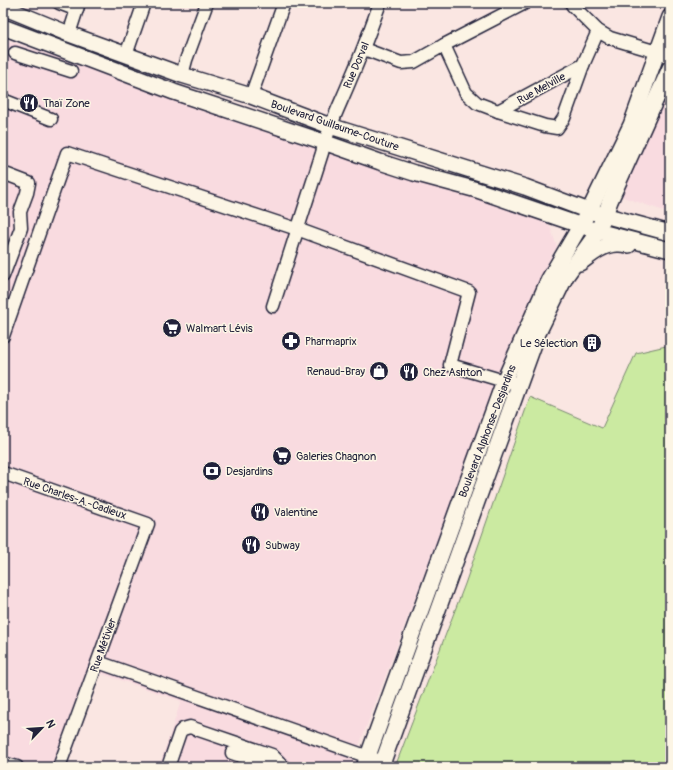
<svg xmlns="http://www.w3.org/2000/svg" width="673" height="770" viewBox="0 0 673 770" font-family="Pangolin,sans-serif">
  <rect width="100%" height="100%" fill="#fae6e2"/>
  <filter id="ink" filterUnits="userSpaceOnUse"><feTurbulence type="fractalNoise" baseFrequency=".025" numOctaves="2"/><feDisplacementMap in="SourceGraphic" scale="8" xChannelSelector="R" yChannelSelector="G"/><feConvolveMatrix kernelMatrix="1 2 1 2 8 2 1 2 1" color-interpolation-filters="sRGB"/></filter>
  <g filter="url(#ink)">
    <g fill="#f9dbe0">
      <path d="M3 39 532 213 550 226 557 247 552 254 494 390 351 767H159L181 701 88 669 52 767H3Z"/>
      <path d="M670 82V213L620 196Z"/>
    </g>
    <path fill="#cbeaa1" stroke="#76866e" d="M670 341V767H395L465 584 530 397 602 428 636 353 666 346Z"/>
    <g fill="none" stroke-linecap="round" stroke-linejoin="round">
      <defs>
        <g id="minor">
          <path d="M59 3 77 10"/>
          <path d="M571 3 573 6 598 31 610 38 657 52 670 57"/>
          <path d="M69 34 79 3"/>
          <path d="M444 45 466 93 477 103 498 111 545 126 557 128 564 118 583 65 598 31"/>
          <path d="M364 49 401 63 414 62 444 45 525 3"/>
          <path d="M15 53 71 71"/>
          <path d="M126 55 144 3"/>
          <path d="M182 75 186 60 207 3"/>
          <path d="M251 96 284 3"/>
          <path d="M3 100 51 119"/>
          <path d="M498 111 583 65"/>
          <path d="M3 173 29 183 27 193 20 212 21 228 3 276"/>
          <path d="M273 306 322 153C328 127 341 103 351 78 362 53 371 28 380 3"/>
          <path d="M3 336 67 153 297 229 469 292 450 365 504 381 520 384"/>
          <path d="M3 473 148 524 59 767"/>
          <path d="M98 662 383 762"/>
          <path d="M232 753 273 767"/>
          <path d="M3 763 17 767"/>
          <path d="M168 767 180 732 183 729 190 727 272 755 284 767"/>
        </g>
        <g id="major">
          <path d="M3 7 69 34 182 75 251 96 330 126 525 187 589 211 670 233"/>
          <path d="M3 27 174 92 315 139 380 162 414 173 477 190 597 231 670 250"/>
          <path d="M580 263C591 255 604 243 619 244 622 244 625 245 629 245"/>
          <path d="M364 767 504 381 549 279 589 211 631 125 670 17"/>
          <path d="M381 767 538 333 566 276 594 237 605 215 610 201 670 68"/>
        </g>
      </defs>
      <use href="#minor" stroke="#22223b" stroke-width="15"/>
      <use href="#major" stroke="#22223b" stroke-width="18"/>
      <use href="#minor" stroke="#fcf5e5" stroke-width="12"/>
      <use href="#major" stroke="#fcf5e5" stroke-width="15"/>
    </g>
  </g>
  <defs>
    <symbol id="restaurant-disc" viewBox="-11 -11 22 22"><circle r="9.5" fill="#22223b" stroke="#fcf5e5"/><path d="M-5-6h1v4h1v-4h1v4h1v-4h1v5L-1.5 .5V6h-2V.5L-5-1ZM5-6V6H3V1.5H1.5Q1.5-4 5-6Z" fill="#fff"/></symbol>
    <symbol id="supermarket-disc" viewBox="-11 -11 22 22"><circle r="9.5" fill="#22223b" stroke="#fcf5e5"/><path d="M-6-5.5h2.5l.6 2H6L4.5 2H-2.5L-4.4-4H-6ZM-1.5 3.2a1.3 1.3 0 1 0 .1 0ZM3 3.2a1.3 1.3 0 1 0 .1 0Z" fill="#fff"/></symbol>
    <symbol id="pharmacy-disc" viewBox="-11 -11 22 22"><circle r="9.5" fill="#22223b" stroke="#fcf5e5"/><path d="M-2-6h4v4h4v4h-4v4h-4v-4h-4v-4h4Z" fill="#fff"/></symbol>
    <symbol id="building-disc" viewBox="-11 -11 22 22"><circle r="9.5" fill="#22223b" stroke="#fcf5e5"/><path d="M-4-6H4V6H1V3H-1V6H-4ZM-2.5-4.3h1.7v1.8h-1.7ZM.8-4.3h1.7v1.8H.8ZM-2.5-1h1.7V.8h-1.7ZM.8-1h1.7V.8H.8Z" fill="#fff"/></symbol>
    <symbol id="shop-disc" viewBox="-11 -11 22 22"><circle r="9.5" fill="#22223b" stroke="#fcf5e5"/><path d="M-5-2.5h2.3a2.7 3.5 0 0 1 5.4 0H5L5.5 6h-11ZM-1.5-2.5h3a1.5 2.3 0 0 0-3 0Z" fill="#fff"/></symbol>
    <symbol id="bank-disc" viewBox="-11 -11 22 22"><circle r="9.5" fill="#22223b" stroke="#fcf5e5"/><path d="M-6-4H6V4H-6ZM0-2.3a2.3 2.3 0 1 0 0 4.6a2.3 2.3 0 1 0 0-4.6Z" fill="#fff"/></symbol>
  </defs>
  <g fill-rule="evenodd">
    <use href="#restaurant-disc" x="18" y="92" width="22" height="22"/>
    <use href="#supermarket-disc" x="161" y="317" width="22" height="22"/>
    <use href="#pharmacy-disc" x="280" y="330" width="22" height="22"/>
    <use href="#building-disc" x="581" y="332" width="22" height="22"/>
    <use href="#shop-disc" x="368" y="360" width="22" height="22"/>
    <use href="#restaurant-disc" x="398" y="361" width="22" height="22"/>
    <use href="#supermarket-disc" x="271" y="445" width="22" height="22"/>
    <use href="#bank-disc" x="201" y="460" width="22" height="22"/>
    <use href="#restaurant-disc" x="249" y="501" width="22" height="22"/>
    <use href="#restaurant-disc" x="240" y="534" width="22" height="22"/>
  </g>
  <g text-anchor="middle" stroke-width="3" stroke-linejoin="round" paint-order="stroke">
    <g font-size="11" fill="#22223b" stroke="#fcf5e5">
      <text transform="translate(356 65) rotate(-67)" y="4">Rue Dorval</text>
      <text transform="translate(541 88) rotate(-29)" y="4">Rue Melville</text>
      <text transform="translate(335 125) rotate(19)" y="4">Boulevard Guillaume-Couture</text>
      <text transform="translate(487 431) rotate(-69)" y="4">Boulevard Alphonse-Desjardins</text>
      <text transform="translate(75 498) rotate(19)" y="4">Rue Charles-A.-Cadieux</text>
      <text transform="translate(103 645) rotate(-70)" y="4">Rue Métivier</text>
    </g>
    <g font-size="11" fill="#22223b" stroke="#fcf5e5" text-anchor="start">
      <text x="43" y="107">Thaï Zone</text>
      <text x="186" y="332">Walmart Lévis</text>
      <text x="305" y="345">Pharmaprix</text>
      <text x="578" y="347" text-anchor="end">Le Sélection</text>
      <text x="365" y="375" text-anchor="end">Renaud-Bray</text>
      <text x="423" y="376">Chez Ashton</text>
      <text x="296" y="460">Galeries Chagnon</text>
      <text x="226" y="475">Desjardins</text>
      <text x="274" y="516">Valentine</text>
      <text x="265" y="549">Subway</text>
    </g>
  </g>
  <rect width="673" height="770" fill="none" stroke="#fcf5e5" stroke-width="16"/>
  <rect x="8" y="8" width="657" height="754" fill="none" stroke="#22223b" stroke-width="1.5" filter="url(#ink)"/>
  <g transform="translate(42 728) rotate(65)" stroke="#fcf5e5" stroke-width="3" paint-order="stroke">
  <path d="M0-3L7 15L0 10L-7 15Z" fill="#22223b"/>
  <text y="-6" font-size="11" font-weight="bold" text-anchor="middle" fill="#22223b">N</text>
  </g>
</svg>
